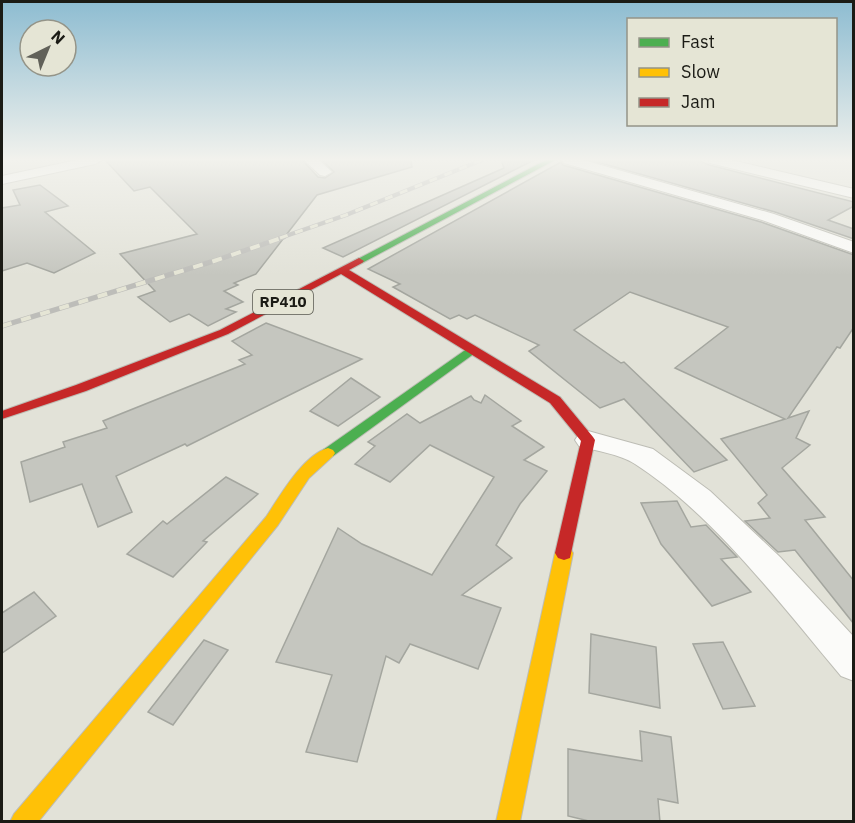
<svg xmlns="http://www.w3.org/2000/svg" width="855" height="823" viewBox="0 0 855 823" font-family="'IBM Plex Sans',sans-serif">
  <rect width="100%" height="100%" fill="#e2e2d8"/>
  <g fill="#c5c6bf" stroke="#a4a69f" stroke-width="1.5">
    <path d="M105 160H302L318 177 325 178 334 172 322 160H411L412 167 317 195 256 274 234 283 238 285 224 291 243 302 226 309 236 312 208 326 189 314 170 322 138 297 155 291 120 254 197 234 150 187 134 191Z"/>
    <path d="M501 160H534L343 257 323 248 504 168Z"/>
    <path d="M590 160H697L709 165 854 202V206L828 220 854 229V239L775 212Z"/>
    <path d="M561 162 563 165 761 222 854 255V327L840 348 837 347 788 418 809 411 796 438 810 445 782 468 825 517 805 520 854 581V624L795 550 778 552 745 521 770 518 758 503 767 495 721 439 785 419 675 368 728 327 630 292 574 330 621 363 624 362 727 460 694 472 624 399 600 408 529 351 539 345 475 315 467 319 459 315 450 319 393 287 400 284 368 269Z"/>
    <path d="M40 185 68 206 45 212 95 253 54 273 27 263 2 271V208L20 205 13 190Z"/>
    <path d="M266 323 362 359 187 446 185 444 116 476 132 512 98 527 82 484 30 502 21 462 65 447 63 442 107 428 103 421 245 364 239 360 252 355 232 341Z"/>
    <path d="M351 378 380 397 338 426 310 411Z"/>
    <path d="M485 395 521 421 512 426 544 447 524 460 547 471 520 504 496 545 512 558 462 595 501 608 478 669 410 644 399 663 386 656 357 762 306 752 332 675 276 662 338 528 362 544 432 575 494 477 430 445 390 482 355 464 375 446 368 442 407 414 420 423 471 396 474 400 481 403Z"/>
    <path d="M226 477 258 494 203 541 207 542 173 577 127 554 163 521 167 524Z"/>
    <path d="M677 501 691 527 706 525 737 557 721 559 751 592 712 606 661 544 641 503Z"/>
    <path d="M34 592 56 616 2 653V613Z"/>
    <path d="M591 634 656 647 660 708 589 693Z"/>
    <path d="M204 640 228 650 173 725 148 712Z"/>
    <path d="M723 642 755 706 723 709 693 644Z"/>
    <path d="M640 731 671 737 678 803 658 799 660 822H593L568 816V749L642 761Z"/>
  </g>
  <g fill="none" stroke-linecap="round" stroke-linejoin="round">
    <defs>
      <g id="street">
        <path d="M77 160H102L95 164 2 184V176Z"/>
        <path d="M304 160H319L332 172 325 176 320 175Z"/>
        <path d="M562 160H583L774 214 854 242V253L762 220 564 163Z"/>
        <path d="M708 160H731L854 189V198L710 163Z"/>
        <path d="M588 431 653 449 710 491 780 557 854 637V681L841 676C782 606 713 514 635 464 620 454 596 451 579 446L575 440 579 434Z"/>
      </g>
      <g id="fast">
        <path d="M546 160H555L362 263 354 261Z"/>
        <path d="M471 346 475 347 477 350 475 353 333 456H323L321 453 323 450Z"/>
      </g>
      <g id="slow">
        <path d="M328 448 333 450 335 453 333 456 309 478 278 525 38 822H10L14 814 266 517C280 496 303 455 328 448Z"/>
        <path d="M564 546 570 548 573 553 520 822H496L555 553 558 548Z"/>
      </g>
      <path id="jam" d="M359 258 364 261 362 263 349 270 560 397 593 437 595 440 570 558 564 560 558 558 555 553 581 441 550 403 341 274 228 334 86 391 2 419V411L76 385 220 330Z"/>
    </defs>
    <use href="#street" stroke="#bdbdb5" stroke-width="2"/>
    <use href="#fast" stroke="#bdbdb5" stroke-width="2"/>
    <use href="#slow" stroke="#bdbdb5" stroke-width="2"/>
    <use href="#jam" stroke="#bdbdb5" stroke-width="2"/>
    <use href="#street" fill="#fbfbf9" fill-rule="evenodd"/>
    <use href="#fast" fill="#4caf50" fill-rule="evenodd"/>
    <use href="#slow" fill="#ffc107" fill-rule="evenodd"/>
    <use href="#jam" fill="#c62828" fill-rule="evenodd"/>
    <defs>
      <path id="rail-far1" d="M280 238 346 215 482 160"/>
      <path id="rail" d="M2 326 214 261 284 237"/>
    </defs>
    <use href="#rail-far1" stroke="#bdbdb9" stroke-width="4.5"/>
    <use href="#rail" stroke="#bdbdb9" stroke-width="5"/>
    <use href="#rail-far1" stroke="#e5e5d5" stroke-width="3" stroke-dasharray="8" stroke-linecap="butt"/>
    <use href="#rail" stroke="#e5e5d5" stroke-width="4" stroke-dasharray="10" stroke-linecap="butt"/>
  </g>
  <linearGradient id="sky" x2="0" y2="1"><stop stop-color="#8dbcd1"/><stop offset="0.58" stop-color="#f2f2ed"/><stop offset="1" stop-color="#f2f2ed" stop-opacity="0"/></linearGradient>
  <rect width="855" height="275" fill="url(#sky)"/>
  <g text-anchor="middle" stroke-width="4.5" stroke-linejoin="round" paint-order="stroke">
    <rect fill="#e5e5d5" stroke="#58584f" stroke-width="1.5" x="253" y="290" width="60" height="24" rx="4.5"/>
    <g font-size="15" font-weight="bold" fill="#1b1b15">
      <text x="283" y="307">RP410</text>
    </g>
  </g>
  <rect width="855" height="823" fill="none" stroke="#1b1b15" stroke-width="6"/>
  <rect x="627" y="18" width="210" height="108" fill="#e5e5d5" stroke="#949488" stroke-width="1.5"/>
  <rect x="639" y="38" width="30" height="9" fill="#4caf50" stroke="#949488" stroke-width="1.5"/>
  <text x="681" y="48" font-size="18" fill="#1b1b15">Fast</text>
  <rect x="639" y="68" width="30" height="9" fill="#ffc107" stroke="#949488" stroke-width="1.5"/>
  <text x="681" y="78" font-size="18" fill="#1b1b15">Slow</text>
  <rect x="639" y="98" width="30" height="9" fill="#c62828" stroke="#949488" stroke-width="1.5"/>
  <text x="681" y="108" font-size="18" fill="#1b1b15">Jam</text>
  <g transform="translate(48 48) rotate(43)"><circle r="28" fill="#e5e5d5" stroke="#949488" stroke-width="1.5"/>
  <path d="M0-4.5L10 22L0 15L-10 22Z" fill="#616159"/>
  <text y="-9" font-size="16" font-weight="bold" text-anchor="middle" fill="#1b1b15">N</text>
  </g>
</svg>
